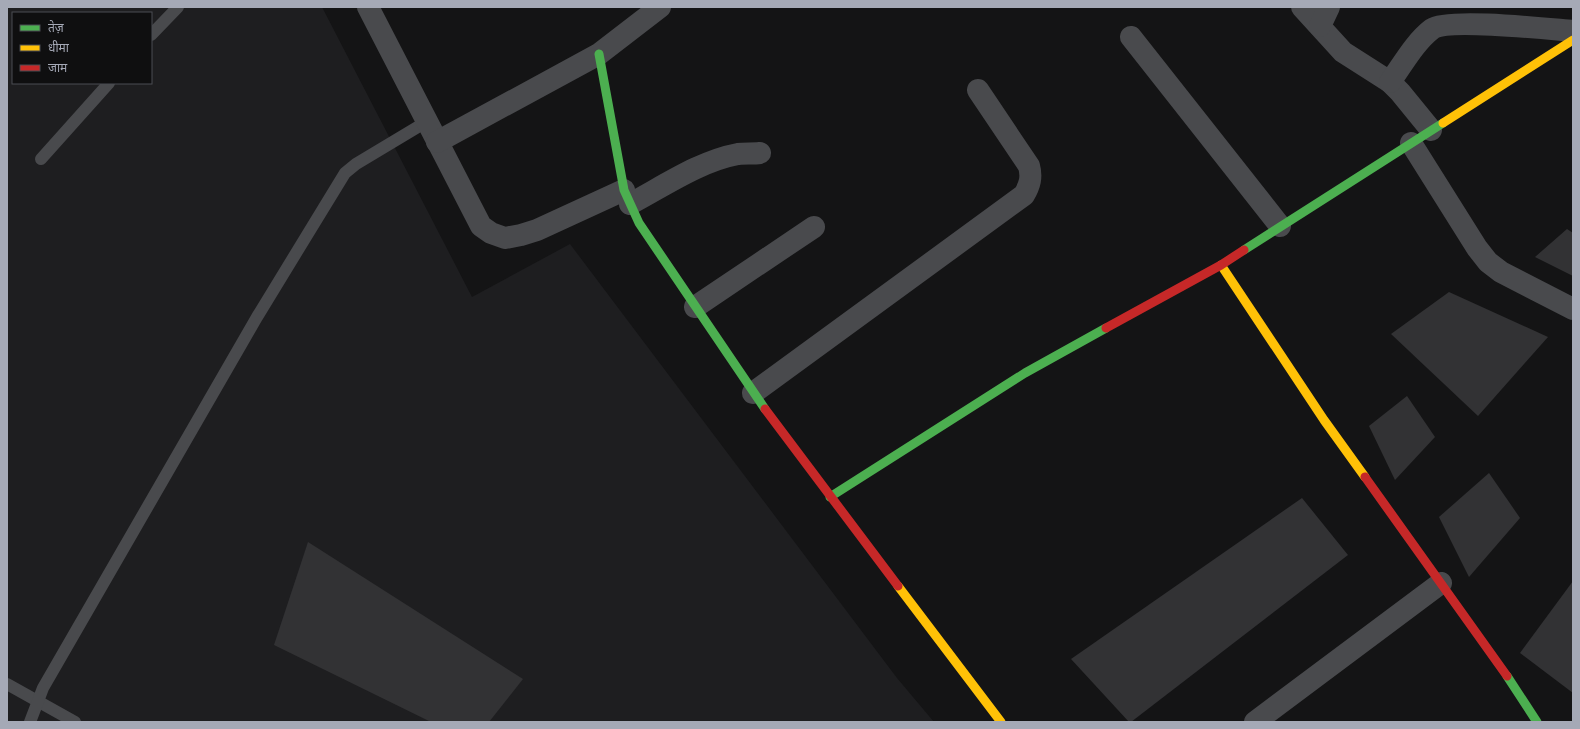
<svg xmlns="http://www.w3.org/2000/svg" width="1580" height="729" viewBox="0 0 1580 729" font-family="Lato,'Noto Sans Devanagari',sans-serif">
  <rect width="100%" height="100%" fill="#141415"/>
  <path fill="#1e1e20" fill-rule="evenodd" d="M7 7H322L472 297 570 244 897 678 934 722H7ZM13 13H151V83H13Z"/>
  <g fill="#323234">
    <path d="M1567 229 1573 233V276L1535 257Z"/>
    <path d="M1449 292 1548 337 1478 416 1391 334Z"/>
    <path d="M1407 396 1435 437 1395 480 1369 426Z"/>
    <path d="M1489 473 1520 518 1469 577 1439 517Z"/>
    <path d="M1302 498 1348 555 1131 722H1129L1071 659Z"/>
    <path d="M308 542 523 679 489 722H431L274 645Z"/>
    <path d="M1573 581V693L1520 653Z"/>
  </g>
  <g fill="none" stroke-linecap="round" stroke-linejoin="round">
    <g stroke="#494a4d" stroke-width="12">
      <path d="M151 35 178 7"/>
      <path d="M41 159 109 83"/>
      <path d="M7 684 75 722"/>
      <path d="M30 722 43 688 257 317 345 173 356 164 426 122"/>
    </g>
    <g stroke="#494a4d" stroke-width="22">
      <path d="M368 7 481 226 491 233 505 238 521 235 537 230 624 190"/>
      <path d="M1302 7 1343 52 1390 82 1400 92 1431 130"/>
      <path d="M1320 26 1329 7"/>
      <path d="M1131 37 1280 226"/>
      <path d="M1390 82C1403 64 1415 42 1432 29 1448 18 1548 29 1573 31"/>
      <path d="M437 142 599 54 660 7"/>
      <path d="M1411 143 1477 248 1488 262 1501 272 1573 309"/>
      <path d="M630 204C664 186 700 161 738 154 745 153 753 154 760 153"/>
      <path d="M695 307 814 227"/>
      <path d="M753 393 1024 195C1030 185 1032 177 1029 166L978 90"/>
      <path d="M1255 722 1441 583"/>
    </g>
    <g stroke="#4caf50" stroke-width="9">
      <path d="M599 54 624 190 639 223 765 409"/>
      <path d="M1244 250 1443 123"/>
      <path d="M830 497 1025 373 1106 328"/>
      <path d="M1507 676 1537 722"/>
    </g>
    <g stroke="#ffc107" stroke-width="9">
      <path d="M1443 123 1573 40"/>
      <path d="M1221 265 1324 420 1365 477"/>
      <path d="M898 586 1001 722"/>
    </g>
    <g stroke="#c62828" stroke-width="9">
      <path d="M1106 328 1221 265 1244 250"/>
      <path d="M765 409 898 586"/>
      <path d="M1365 477 1507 676"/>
    </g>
  </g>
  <rect width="1580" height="729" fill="none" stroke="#a5a9b6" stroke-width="16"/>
  <rect x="12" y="12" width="140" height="72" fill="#0f0f10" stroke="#4b4d52"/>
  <rect x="20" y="25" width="20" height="6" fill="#4caf50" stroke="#4b4d52"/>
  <text x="48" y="32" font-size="12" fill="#a5a9b6">तेज़</text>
  <rect x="20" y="45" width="20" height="6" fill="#ffc107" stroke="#4b4d52"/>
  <text x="48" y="52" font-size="12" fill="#a5a9b6">धीमा</text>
  <rect x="20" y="65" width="20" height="6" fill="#c62828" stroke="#4b4d52"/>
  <text x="48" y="72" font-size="12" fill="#a5a9b6">जाम</text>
</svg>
